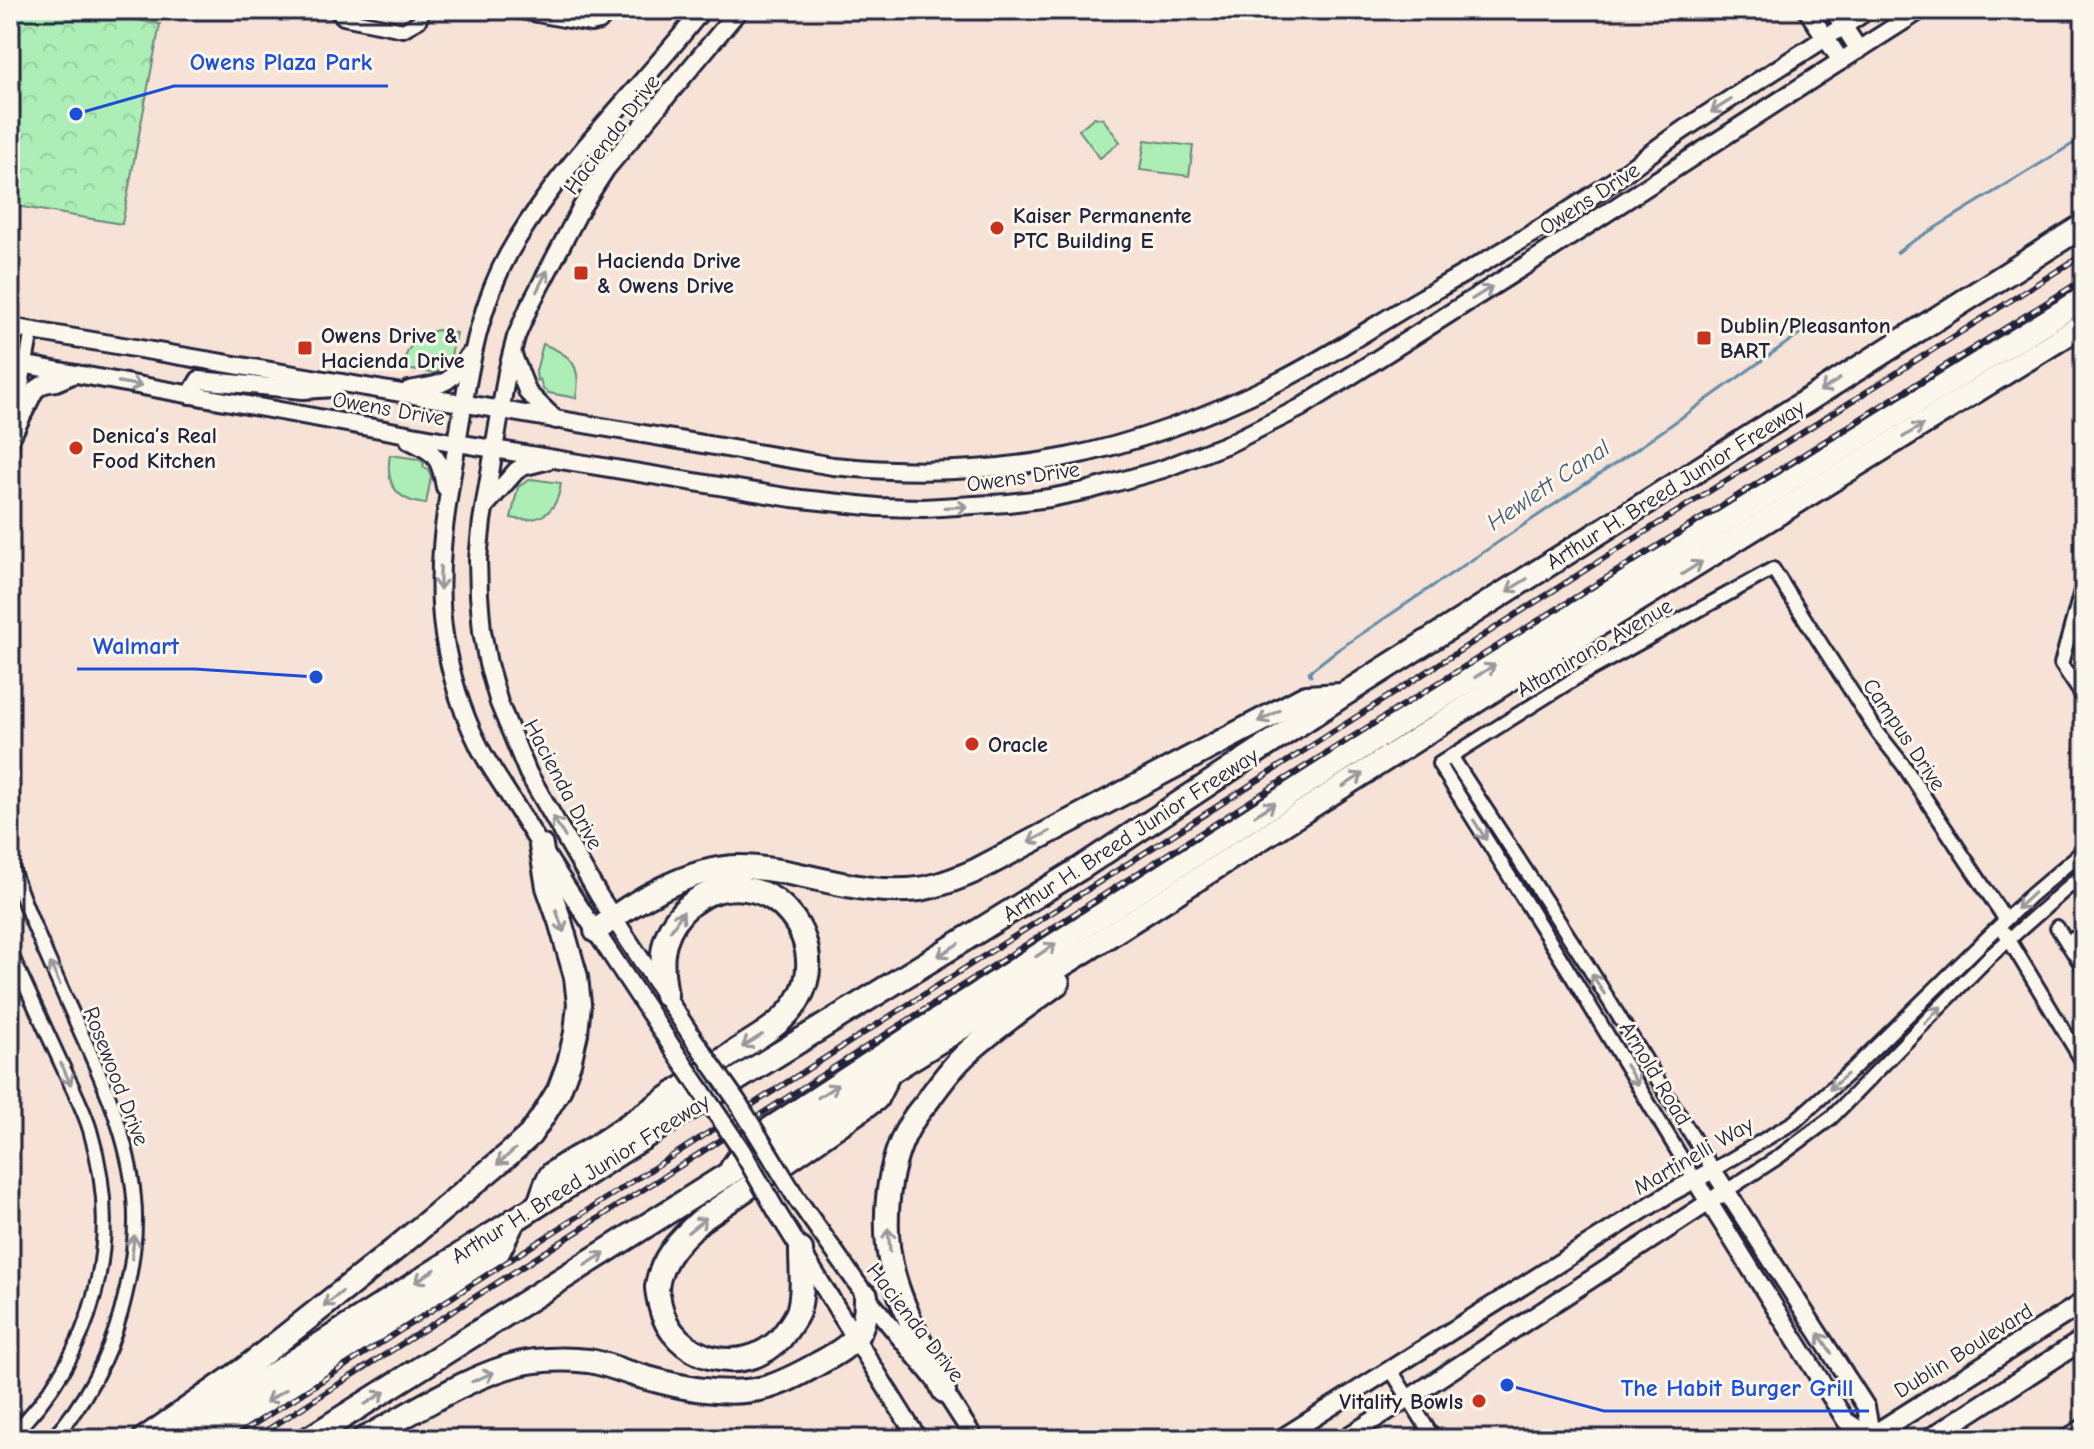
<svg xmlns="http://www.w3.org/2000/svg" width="2094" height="1449" viewBox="0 0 2094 1449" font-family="'Comic Neue',sans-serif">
  <defs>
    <pattern id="park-crowns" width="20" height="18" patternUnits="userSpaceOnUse" patternTransform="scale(2)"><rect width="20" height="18" fill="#adeeb7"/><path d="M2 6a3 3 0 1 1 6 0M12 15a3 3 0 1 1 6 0" fill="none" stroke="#95cc9e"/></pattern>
  </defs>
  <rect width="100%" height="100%" fill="#f6e2d7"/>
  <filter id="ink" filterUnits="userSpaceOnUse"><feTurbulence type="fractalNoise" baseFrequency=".0125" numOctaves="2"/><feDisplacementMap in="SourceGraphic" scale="16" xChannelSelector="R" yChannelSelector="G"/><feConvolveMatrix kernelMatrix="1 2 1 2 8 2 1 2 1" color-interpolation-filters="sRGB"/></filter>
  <g filter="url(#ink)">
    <g fill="#adeeb7" stroke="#688879" stroke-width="2">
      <path d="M1094 117 1103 119 1120 142 1100 158 1079 130Z"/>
      <path d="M1145 140 1193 146 1189 176 1140 170Z"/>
      <path d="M438 330 456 333 449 364 440 365 439 371 434 373 404 369C403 350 417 334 438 330Z"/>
      <path d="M543 344C572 355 582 366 576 398L549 393 543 389 540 379 537 381 536 371Z"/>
      <path d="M390 455 418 459 424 463 423 467 428 469 431 477 426 504C396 501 385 483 390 455Z"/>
      <path d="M531 479 561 483C557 513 540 524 511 518L518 487Z"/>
    </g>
    <path fill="url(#park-crowns)" stroke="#688879" stroke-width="2" d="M10 10H81L160 24 122 224 10 205Z"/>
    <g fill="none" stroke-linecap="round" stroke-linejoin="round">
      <g stroke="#648da9" stroke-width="3">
        <path d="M1897 253 1907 245 2084 137"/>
        <path d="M1311 676 1309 672 1336 651 1637 449 1812 325"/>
      </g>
      <defs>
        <g id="street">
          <path d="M335 10 343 18 403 30 419 21 424 10"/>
          <path d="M510 10 591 25 600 23 611 10"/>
          <path d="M10 452 32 330"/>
          <path d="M2084 580 2061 664 2084 698"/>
          <path d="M1451 756 1586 963 1713 1170 1794 1122 1853 1069 2029 897 2084 850"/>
          <path d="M10 863C29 919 54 972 78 1026 103 1081 129 1137 134 1198 138 1236 131 1275 121 1312 109 1357 84 1405 52 1439"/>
          <path d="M2057 927 2084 969"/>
          <path d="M2005 933 2084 1064"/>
          <path d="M2067 943 2084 932"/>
          <path d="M10 952C27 989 44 1026 61 1063 71 1085 83 1107 90 1130 124 1243 94 1355 10 1437"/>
          <path d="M1695 1180 1570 973 1439 764 1579 676 1773 569 1878 733 1904 766 2005 919"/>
          <path d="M1726 1191 1777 1158 1831 1118 1989 957 2084 873"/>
          <path d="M1391 1370 1434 1439"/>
          <path d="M2062 1439 2084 1425"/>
        </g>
        <g id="secondary">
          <path d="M1807 10 1841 61"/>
          <path d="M1833 10 1859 50"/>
          <path d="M10 327 833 466C1001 483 1131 455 1282 380 1330 356 1375 325 1422 298 1480 264 1538 232 1593 195 1625 174 1654 149 1686 128 1746 88 1808 50 1868 10"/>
          <path d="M512 353 528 393 556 420"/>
          <path d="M10 362 457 443 792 498 878 507 924 508 1008 503 1050 498 1089 490 1163 469 1230 443 1300 408 1534 260 1822 73 1921 10"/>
          <path d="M409 390C442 384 450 386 468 356"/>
          <path d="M190 395 199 380 303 390 334 388"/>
          <path d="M13 434 35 390 44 384 56 382 75 374"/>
          <path d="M409 440C436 453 440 457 445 487"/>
          <path d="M486 505 516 471 522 467 549 460"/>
          <path d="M693 1038 599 896 528 773 499 703 488 664 482 631 479 595 478 559 482 521 507 372 516 337 529 307 581 208 606 169 739 10"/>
          <path d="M674 1050C633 987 591 925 551 863 535 837 519 811 503 786 494 772 485 759 478 744 461 710 450 673 444 635 434 568 447 503 458 437 469 369 479 300 516 241 568 156 641 88 702 10"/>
          <path d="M1695 1180 1846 1421 1871 1437"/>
          <path d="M797 1199 866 1296 944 1391 975 1439"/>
          <path d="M777 1212 918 1439"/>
          <path d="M1280 1439 1670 1193 1713 1170 1866 1407 1872 1439"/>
          <path d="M1343 1439 1409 1398 1726 1191"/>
        </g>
        <g id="primary">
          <path d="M1867 1439 2084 1302"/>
          <path d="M1929 1439 2084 1339"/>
        </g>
        <g id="highway">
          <path d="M596 931C632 902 691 867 739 867 800 868 857 897 919 889 939 886 959 878 977 870L1306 697 1341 695"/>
          <path d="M732 1168 750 1142 883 1055 1411 716 2084 298"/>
          <path d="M539 1203C543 1195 545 1182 551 1175 557 1168 582 1155 592 1149 640 1118 686 1085 733 1053 756 1038 783 1025 798 1000 817 969 808 930 782 906 766 891 743 885 720 890 690 897 667 922 663 953 661 967 664 982 666 995"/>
          <path d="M801 1250C801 1270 804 1293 798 1312 794 1321 787 1330 781 1338 743 1379 672 1360 660 1305 659 1299 657 1292 657 1287 661 1258 680 1239 700 1221L876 1099 889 1073"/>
          <path d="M944 1391C926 1352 904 1314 893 1273 881 1227 886 1161 913 1120 918 1111 926 1104 931 1096 942 1081 952 1067 966 1054 994 1028 1027 1006 1058 983"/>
          <path d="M144 1439 243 1370 394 1250 508 1155 530 1135 543 1116 559 1090 569 1063 576 1033 579 1004 576 977 560 921 548 887 541 846"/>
          <path d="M172 1439 679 1115 1081 868 1343 695 2084 225"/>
          <path d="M210 1439 498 1252 514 1220"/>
          <path d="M308 1439 890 1072 1088 949 1517 675 2084 324"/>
          <path d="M364 1439C412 1413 482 1367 535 1361 553 1359 571 1359 589 1361 603 1363 617 1369 630 1373 673 1386 724 1399 768 1387 788 1381 805 1371 823 1361 854 1344 867 1333 866 1296"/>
        </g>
      </defs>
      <use href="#street" stroke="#22223b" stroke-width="18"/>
      <use href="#secondary" stroke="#22223b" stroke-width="22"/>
      <use href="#primary" stroke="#22223b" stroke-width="24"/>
      <use href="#highway" stroke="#22223b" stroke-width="28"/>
      <use href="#street" stroke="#fbf7ec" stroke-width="12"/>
      <use href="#secondary" stroke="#fbf7ec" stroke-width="16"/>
      <use href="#primary" stroke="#fbf7ec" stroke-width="18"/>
      <use href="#highway" stroke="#fbf7ec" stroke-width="22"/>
      <defs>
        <g id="rail">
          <path d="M231 1439 1626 544 2084 254"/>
          <path d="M253 1439 1285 779 2084 279"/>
        </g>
      </defs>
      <use href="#rail" stroke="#22223b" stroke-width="6"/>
      <use href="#rail" stroke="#fbf7ec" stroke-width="3" stroke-dasharray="9" stroke-linecap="butt"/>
      <defs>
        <g id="secondary-bridge">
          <path d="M693 1038 737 1101 797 1199"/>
          <path d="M674 1050 742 1151 777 1212"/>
        </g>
      </defs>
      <use href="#secondary-bridge" stroke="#22223b" stroke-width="22" stroke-linecap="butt"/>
      <use href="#secondary-bridge" stroke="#fbf7ec" stroke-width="16"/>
    </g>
    <defs><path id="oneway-shaft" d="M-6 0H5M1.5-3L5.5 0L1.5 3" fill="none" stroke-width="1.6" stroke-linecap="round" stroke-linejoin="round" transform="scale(2)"/></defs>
    <g stroke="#99979c">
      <use href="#oneway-shaft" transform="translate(1721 106) rotate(148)"/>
      <use href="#oneway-shaft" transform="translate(542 281) rotate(-63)"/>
      <use href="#oneway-shaft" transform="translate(1482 293) rotate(-32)"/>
      <use href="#oneway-shaft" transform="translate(130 384) rotate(10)"/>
      <use href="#oneway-shaft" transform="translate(1830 385) rotate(148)"/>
      <use href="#oneway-shaft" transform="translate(1913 431) rotate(-32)"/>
      <use href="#oneway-shaft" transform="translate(956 507) rotate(-2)"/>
      <use href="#oneway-shaft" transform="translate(1692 568) rotate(-32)"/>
      <use href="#oneway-shaft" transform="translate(440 578) rotate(91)"/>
      <use href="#oneway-shaft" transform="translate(1517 585) rotate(148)"/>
      <use href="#oneway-shaft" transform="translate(1485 671) rotate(-32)"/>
      <use href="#oneway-shaft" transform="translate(1269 716) rotate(152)"/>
      <use href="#oneway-shaft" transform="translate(1353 780) rotate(-33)"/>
      <use href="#oneway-shaft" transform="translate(1265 809) rotate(-33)"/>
      <use href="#oneway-shaft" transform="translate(559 827) rotate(-121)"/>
      <use href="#oneway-shaft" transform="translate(1480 830) rotate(58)"/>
      <use href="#oneway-shaft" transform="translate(1039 837) rotate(152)"/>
      <use href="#oneway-shaft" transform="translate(2025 901) rotate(137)"/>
      <use href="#oneway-shaft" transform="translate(560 921) rotate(71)"/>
      <use href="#oneway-shaft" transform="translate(677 921) rotate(-56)"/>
      <use href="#oneway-shaft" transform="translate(948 950) rotate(148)"/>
      <use href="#oneway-shaft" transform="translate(1046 950) rotate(-33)"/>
      <use href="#oneway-shaft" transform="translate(55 974) rotate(-114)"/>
      <use href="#oneway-shaft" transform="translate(1598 984) rotate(-122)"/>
      <use href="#oneway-shaft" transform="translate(1933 1015) rotate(-46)"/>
      <use href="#oneway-shaft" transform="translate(752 1041) rotate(148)"/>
      <use href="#oneway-shaft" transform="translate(66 1074) rotate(65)"/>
      <use href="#oneway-shaft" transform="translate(1632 1075) rotate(59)"/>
      <use href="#oneway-shaft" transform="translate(1838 1082) rotate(139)"/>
      <use href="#oneway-shaft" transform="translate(828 1091) rotate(-33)"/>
      <use href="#oneway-shaft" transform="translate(506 1157) rotate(139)"/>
      <use href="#oneway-shaft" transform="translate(697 1225) rotate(-39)"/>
      <use href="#oneway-shaft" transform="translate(889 1240) rotate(-95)"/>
      <use href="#oneway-shaft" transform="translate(133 1247) rotate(-84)"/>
      <use href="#oneway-shaft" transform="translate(595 1259) rotate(-32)"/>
      <use href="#oneway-shaft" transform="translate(425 1276) rotate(147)"/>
      <use href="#oneway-shaft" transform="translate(333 1299) rotate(142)"/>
      <use href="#oneway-shaft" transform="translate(1825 1343) rotate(-123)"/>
      <use href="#oneway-shaft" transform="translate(483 1377) rotate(-23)"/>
      <use href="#oneway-shaft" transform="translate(276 1396) rotate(147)"/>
      <use href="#oneway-shaft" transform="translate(375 1398) rotate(-32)"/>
    </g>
  </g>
  <g fill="#c8321e" stroke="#fbf7ec" stroke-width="3">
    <circle cx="997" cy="228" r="8"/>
    <rect x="573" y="265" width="16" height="16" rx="4"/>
    <rect x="1696" y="330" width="16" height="16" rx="4"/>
    <rect x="297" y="340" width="16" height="16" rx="4"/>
    <circle cx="76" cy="448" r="8"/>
    <circle cx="972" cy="744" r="8"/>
    <circle cx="1479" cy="1401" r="8"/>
  </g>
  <g text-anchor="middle" stroke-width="6" stroke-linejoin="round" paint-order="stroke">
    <g font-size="22" fill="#22223b" stroke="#fbf7ec">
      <text transform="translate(611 134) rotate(-53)" y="8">Hacienda Drive</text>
      <text transform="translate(1589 198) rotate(-33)" y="8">Owens Drive</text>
      <text transform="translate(389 408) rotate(10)" y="8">Owens Drive</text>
      <text transform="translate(1023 476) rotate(-8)" y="8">Owens Drive</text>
      <text transform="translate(1675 484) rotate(-32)" y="8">Arthur H. Breed Junior Freeway</text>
      <text transform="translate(1594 647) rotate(-30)" y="8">Altamirano Avenue</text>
      <text transform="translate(1905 734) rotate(56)" y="8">Campus Drive</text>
      <text transform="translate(564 784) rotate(62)" y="8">Hacienda Drive</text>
      <text transform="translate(1130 834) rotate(-33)" y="8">Arthur H. Breed Junior Freeway</text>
      <text transform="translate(1656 1073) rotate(59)" y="8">Arnold Road</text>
      <text transform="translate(117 1076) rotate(69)" y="8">Rosewood Drive</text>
      <text transform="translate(1693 1155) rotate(-30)" y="8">Martinelli Way</text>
      <text transform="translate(580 1178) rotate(-32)" y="8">Arthur H. Breed Junior Freeway</text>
      <text transform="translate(916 1322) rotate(52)" y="8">Hacienda Drive</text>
      <text transform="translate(1963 1350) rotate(-32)" y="8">Dublin Boulevard</text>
    </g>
    <g font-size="22" font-weight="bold" fill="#22223b" stroke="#fbf7ec" text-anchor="start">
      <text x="1013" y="223">Kaiser Permanente<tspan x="1013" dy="25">PTC Building E</tspan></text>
      <text x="597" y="268">Hacienda Drive<tspan x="597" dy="25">&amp; Owens Drive</tspan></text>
      <text x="1720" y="333">Dublin/Pleasanton<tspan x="1720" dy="25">BART</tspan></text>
      <text x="321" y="343">Owens Drive &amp;<tspan x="321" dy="25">Hacienda Drive</tspan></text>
      <text x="92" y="443">Denica’s Real<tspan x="92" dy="25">Food Kitchen</tspan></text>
      <text x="988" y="752">Oracle</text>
      <text x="1463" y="1409" text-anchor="end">Vitality Bowls</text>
    </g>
    <g font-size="24" font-style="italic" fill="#435872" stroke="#fbf7ec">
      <text transform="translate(1548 485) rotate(-34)" y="8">Hewlett Canal</text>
    </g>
  </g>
  <path fill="none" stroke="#1d4ed8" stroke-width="3" d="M76 114L174 86H388M316 677L195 669H77M1507 1385L1604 1411H1869"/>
  <g fill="#1d4ed8" stroke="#fbf7ec" stroke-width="3">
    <circle cx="76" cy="114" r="8"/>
    <circle cx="316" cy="677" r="8"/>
    <circle cx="1507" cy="1385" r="8"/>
  </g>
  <g font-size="24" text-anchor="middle" font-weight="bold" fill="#1d4ed8" stroke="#fbf7ec" stroke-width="6" stroke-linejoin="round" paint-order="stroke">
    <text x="281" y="70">Owens Plaza Park</text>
    <text x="136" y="654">Walmart</text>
    <text x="1737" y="1396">The Habit Burger Grill</text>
  </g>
  <rect width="2094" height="1449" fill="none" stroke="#fbf7ec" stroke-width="40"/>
  <rect x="20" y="20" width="2054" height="1409" fill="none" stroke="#22223b" stroke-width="3" filter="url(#ink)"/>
</svg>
